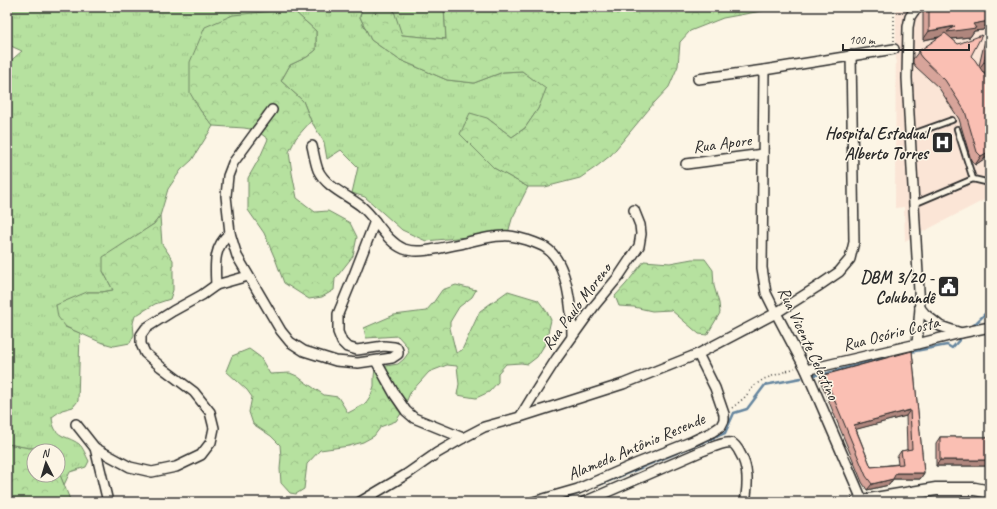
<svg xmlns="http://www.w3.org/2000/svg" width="997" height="509" viewBox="0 0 997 509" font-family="Caveat,sans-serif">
  <defs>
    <pattern id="grass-tufts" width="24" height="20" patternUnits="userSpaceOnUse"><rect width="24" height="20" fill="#b6e19f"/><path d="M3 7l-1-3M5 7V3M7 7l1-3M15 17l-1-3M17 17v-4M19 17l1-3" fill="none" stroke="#9dc189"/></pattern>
    <pattern id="forest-crowns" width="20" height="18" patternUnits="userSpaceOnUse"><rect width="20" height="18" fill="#b6e19f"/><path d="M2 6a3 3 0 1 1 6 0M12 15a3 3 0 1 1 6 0" fill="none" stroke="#9dc189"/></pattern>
  </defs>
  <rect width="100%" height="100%" fill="#fcf5e5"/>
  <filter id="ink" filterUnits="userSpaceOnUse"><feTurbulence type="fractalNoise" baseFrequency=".025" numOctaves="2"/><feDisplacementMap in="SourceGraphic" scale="8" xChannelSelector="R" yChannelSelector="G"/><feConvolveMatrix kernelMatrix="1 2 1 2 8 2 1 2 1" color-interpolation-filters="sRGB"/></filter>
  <g filter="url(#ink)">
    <path fill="#fbe5d6" d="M896 7H990V197L905 241 904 207 895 208Z"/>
    <g fill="url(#grass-tufts)" stroke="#708665">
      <path d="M7 7H362L360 17 371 40 398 59 447 80 474 83 503 72 522 71 547 89 538 109 525 128 512 137 487 118 494 168 528 187 512 219 508 233 426 241 402 230 383 213 365 197 352 193 358 167 341 150 327 159 324 142 311 121 303 101 281 81 290 65 307 57 316 50V31L295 12 284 7 274 11 200 110 213 126 192 160 181 170 168 189 160 216 154 224 124 244 103 271 113 290 102 292H87L65 327 80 333 78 401 73 407 62 410 52 417C54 439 65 434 79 444 83 447 86 456 89 461L86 467 70 472 64 485 58 470V451H38L35 448H29L7 444V64L22 51 13 47 7 43Z"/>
      <path d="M392 7H444L446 39 401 35 393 8Z"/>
    </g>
    <g fill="url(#forest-crowns)" stroke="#708665">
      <path d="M284 7 295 12 316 31V50L307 57 290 65 281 81 303 101 311 121 296 138 289 152 292 173 297 198 315 212 328 211 350 223 357 237 353 256 335 279 334 290 322 297 309 299 284 283 276 261 264 233 248 210V178L260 157 268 139 256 130 244 128 213 126 200 110 190 93V62L205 27 233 15 274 11Z"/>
      <path d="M362 7H392L393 8 402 35 446 39 444 7H778V8L723 18 690 31 680 42 678 66 669 87 654 103 611 155 596 167 580 178 545 187H528L494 168 460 134 470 113 487 118 512 137 525 128 538 109 546 89 522 71 503 72 474 83 447 80 398 59 371 40 360 17Z"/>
      <path d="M160 216 162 244 173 260V290L170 299 155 304 135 316 133 323 134 335 130 343 114 346 100 342 66 327 58 317 56 305 87 292H102L113 290 103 271V257L154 224Z"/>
      <path d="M692 259H705L713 270 714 286 719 303 720 313 707 335 699 334 671 310 652 311 634 307 619 306 615 296 626 284 644 261 670 263Z"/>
      <path d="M456 285 476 290 472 297 459 307 450 322V328L456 353 462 350 480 311 508 291 538 300 547 312 551 320 548 333 547 341 537 357 528 364 521 363 506 364 498 373V382L489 392 476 398 457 395 459 384 457 366 447 365 429 372 410 393 402 412 396 421 380 427V428L374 436 363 442 349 446 320 450 307 464 304 489 296 494 290 493 281 483 280 469 281 457 280 445 271 436 253 424 249 412 252 397 247 390 226 371 232 356 249 349 260 357 270 374 290 373 297 376 305 382 324 395 338 397 348 413 365 404 371 395 374 386V377L375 368 398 364 404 359 409 352 406 345 398 336 366 338 364 328 394 315 426 311 433 303 442 290Z"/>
      <path d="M7 444 29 448H35L38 451H34V475H58V470L71 502H7Z"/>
    </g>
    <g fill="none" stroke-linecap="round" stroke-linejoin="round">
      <g stroke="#66869f" stroke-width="2.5">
        <path d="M972 327 990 309"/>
        <path d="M815 375 828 373 894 355 947 345 952 348 963 336"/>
        <path d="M599 485 725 433 734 413 747 409 765 385 801 378"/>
        <path d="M555 502 577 494"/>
      </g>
      <defs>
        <g id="service">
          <path d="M957 129 973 179"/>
          <path d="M910 135 952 120"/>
          <path d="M914 204 973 179 990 183"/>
        </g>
        <g id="minor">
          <path d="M764 70 762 268 766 293 776 313 806 370 863 502"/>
          <path d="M698 79 764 70 894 49"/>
          <path d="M272 110 233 163 228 176 226 196 230 233 237 256 281 331 290 342 304 351 336 361 358 363 392 358 398 354V351L397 348 394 347 384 346 357 350 347 347 342 342 338 332V314L354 275 375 221"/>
          <path d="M312 146C314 154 315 162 318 170 326 187 347 195 361 206 377 219 385 241 404 249 420 255 448 246 464 243 476 240 490 236 503 236 511 235 519 238 527 240 533 242 540 244 546 248 568 262 572 312 572 336"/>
          <path d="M686 164 763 154"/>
          <path d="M216 285 248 276"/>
          <path d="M920 308 925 314 940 326 961 333"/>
          <path d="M917 344 920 308 915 223 907 78 908 27 910 17 914 11 920 7"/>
          <path d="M376 361 395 395 406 411 414 418 463 438"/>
          <path d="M806 370 917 344 961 333 990 327"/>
          <path d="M520 417 534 394 557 358 595 305 619 276 639 246 641 234 640 225 634 210"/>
          <path d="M76 424 95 448 108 502"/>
          <path d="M95 448 130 467 152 472 176 467 201 455 211 442 214 428 210 412 194 392 161 367 145 353 141 344V335L146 328 173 311 202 295 216 285C215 265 213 247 230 233"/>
          <path d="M360 502 407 474 437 453 463 438 484 427 520 417 623 384 698 354 776 313 817 287 839 272 850 259 854 242 851 55"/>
          <path d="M533 502 578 489 638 463 693 441 712 432 721 426 724 420V414L715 388 698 354"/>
          <path d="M584 502 702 451C709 449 724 441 732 443 736 445 738 449 740 453 749 468 748 485 745 502"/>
        </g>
        <path id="tertiary" d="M857 502 936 489H975L990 492"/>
      </defs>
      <use href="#service" stroke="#2b2b2b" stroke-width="8"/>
      <use href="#minor" stroke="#2b2b2b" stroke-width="12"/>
      <use href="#tertiary" stroke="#2b2b2b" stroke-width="15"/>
      <g stroke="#2b2b2b" stroke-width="1.5" stroke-dasharray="1 3" stroke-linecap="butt">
        <path d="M894 41V7"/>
        <path d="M732 408 744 398 755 385 764 379 795 368"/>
      </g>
      <use href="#service" stroke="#fcf5e5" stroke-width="4.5"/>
      <use href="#minor" stroke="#fcf5e5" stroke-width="9"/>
      <use href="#tertiary" stroke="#fcf5e5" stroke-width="12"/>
    </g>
    <g fill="#d7a49a" stroke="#2b2b2b" fill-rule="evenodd">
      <path d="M926 7H990V74L983 72 990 83V155L975 165 971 160 959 119 939 88 916 67 913 63V59L919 51 940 37 923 40V12ZM988 23 986 35H988L985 40 979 66 971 56 952 39 970 37 974 31 983 30Z"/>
      <path d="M990 158V170L987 169Z"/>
      <path d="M912 351 924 473 920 479H893L889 485 867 490 862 482 820 380 824 375ZM906 416 907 450 901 451 897 457 898 464 871 467 856 429Z"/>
      <path d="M940 437H990V461L987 466H936V443Z"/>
    </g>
    <g fill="#af867d" stroke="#2b2b2b">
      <path d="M989 21 983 30 974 31 970 37 941 40 944 36 923 40 929 31Z"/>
      <path d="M990 29V32L988 35H986Z"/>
      <path d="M984 62 990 64V74L978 70Z"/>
      <path d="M990 151V155L975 165 981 156Z"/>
      <path d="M990 164V170L987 169Z"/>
      <path d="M910 410 906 416 850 431 854 425Z"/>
      <path d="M940 460H990V461L987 466H936Z"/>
      <path d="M896 473H924L920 479H892Z"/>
      <path d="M893 479 889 485 867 490 872 484Z"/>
    </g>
    <g fill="#fabfb3" stroke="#2b2b2b" fill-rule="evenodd">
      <path d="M929 7H990V20L989 21 973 24 976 28 947 32 955 26 929 31Z"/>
      <path d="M945 33 958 44 982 35 971 56 975 60 990 83V151L981 156 977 152 965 111 945 80 922 58 919 54V51Z"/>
      <path d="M990 34V64L984 62Z"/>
      <path d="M912 351 924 473H896L893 479 872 484 866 476 824 375ZM910 410 912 449 901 451 903 464 871 467 854 425Z"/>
      <rect x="940" y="437" width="50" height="23"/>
    </g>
  </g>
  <defs>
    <symbol id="hospital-square" viewBox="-11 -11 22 22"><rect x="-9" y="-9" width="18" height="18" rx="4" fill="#2b2b2b" stroke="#fcf5e5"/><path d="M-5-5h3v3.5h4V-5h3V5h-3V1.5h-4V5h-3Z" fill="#fff"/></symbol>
    <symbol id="civic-square" viewBox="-11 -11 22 22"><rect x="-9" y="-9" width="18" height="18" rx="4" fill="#2b2b2b" stroke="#fcf5e5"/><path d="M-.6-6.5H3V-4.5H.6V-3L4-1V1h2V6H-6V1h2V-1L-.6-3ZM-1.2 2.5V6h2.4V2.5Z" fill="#fff"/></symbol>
  </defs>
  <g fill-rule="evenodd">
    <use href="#hospital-square" x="930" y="130" width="25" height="25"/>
    <use href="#civic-square" x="936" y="274" width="25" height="25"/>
  </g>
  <g text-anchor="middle" stroke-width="3" stroke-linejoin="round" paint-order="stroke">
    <g font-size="17" font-weight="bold" fill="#2b2b2b" stroke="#fcf5e5" text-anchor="end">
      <text x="928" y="139">Hospital Estadual<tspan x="928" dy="20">Alberto Torres</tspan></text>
      <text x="934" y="283">DBM 3/20 -<tspan x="934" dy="20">Colubandê</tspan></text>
    </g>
    <g font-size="17" fill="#2b2b2b" stroke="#fcf5e5">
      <text transform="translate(722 143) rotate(-7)" y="6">Rua Apore</text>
      <text transform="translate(576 306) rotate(-53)" y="6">Rua Paulo Moreno</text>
      <text transform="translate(891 333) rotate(-14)" y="6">Rua Osório Costa</text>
      <text transform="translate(809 343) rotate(65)" y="6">Rua Vicente Celestino</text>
      <text transform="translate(636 446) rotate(-23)" y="6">Alameda Antônio Resende</text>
    </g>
  </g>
  <rect width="997" height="509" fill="none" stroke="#fcf5e5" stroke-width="24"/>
  <rect x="12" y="12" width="973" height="485" fill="none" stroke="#2b2b2b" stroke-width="1.5" filter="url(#ink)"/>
  <g transform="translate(46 463) rotate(355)"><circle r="19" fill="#fcf5e5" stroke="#a8a49b"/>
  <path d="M0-3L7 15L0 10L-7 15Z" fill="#2b2b2b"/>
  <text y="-6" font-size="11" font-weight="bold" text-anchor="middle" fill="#2b2b2b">N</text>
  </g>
  <path d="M843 44v6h126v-6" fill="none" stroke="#2b2b2b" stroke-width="2"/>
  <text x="849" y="44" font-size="12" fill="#2b2b2b" stroke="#fcf5e5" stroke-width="3" paint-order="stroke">100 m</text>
</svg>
